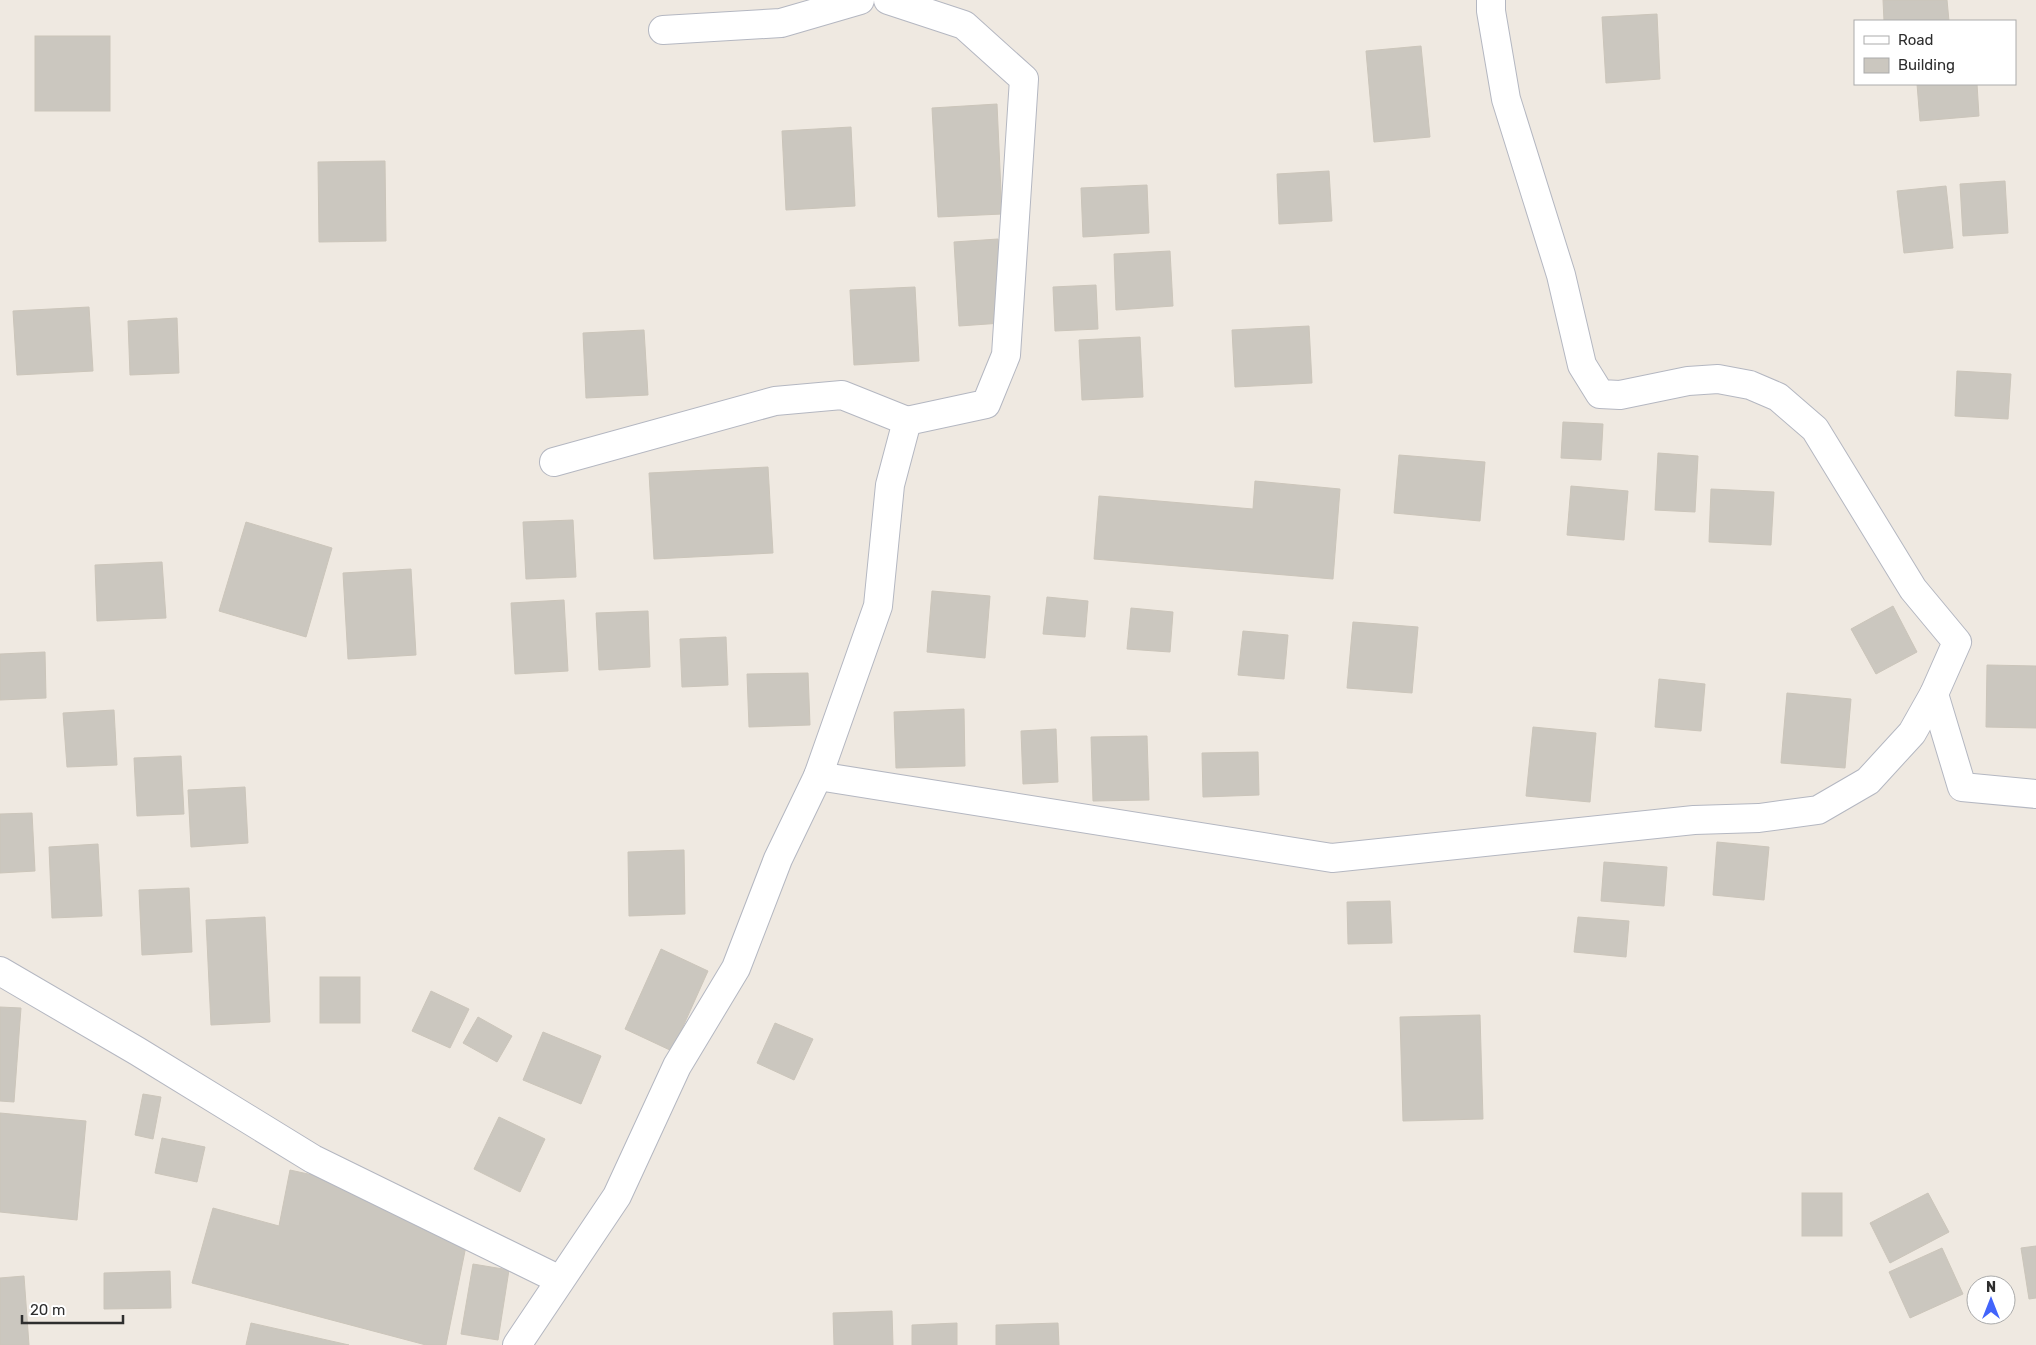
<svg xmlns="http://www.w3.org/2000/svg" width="2036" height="1345" viewBox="0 0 2036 1345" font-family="Rubik,sans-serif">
  <rect width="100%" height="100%" fill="#efe9e1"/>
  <g fill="#cbc7bf" stroke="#cbc5ba">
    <path d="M1883 0H1947L1949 21H1884Z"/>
    <path d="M1657 14 1660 79 1606 83 1602 17Z"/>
    <rect x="35" y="36" width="75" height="75"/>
    <path d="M1421 46 1430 137 1374 142 1366 51Z"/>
    <path d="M1917 84H1977L1979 116 1920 121Z"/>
    <path d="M997 104 1002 214 938 217 932 108Z"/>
    <path d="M851 127 855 206 786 210 782 131Z"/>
    <path d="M385 161 386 241 319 242 318 162Z"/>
    <path d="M1329 171 1332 221 1279 224 1277 174Z"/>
    <path d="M2005 181 2008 233 1963 236 1960 184Z"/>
    <path d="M1147 185 1149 233 1083 237 1081 188Z"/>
    <path d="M1946 186 1953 248 1904 253 1897 191Z"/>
    <path d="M998 239 1002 323 959 326 954 242Z"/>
    <path d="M1170 251 1173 306 1116 310 1114 254Z"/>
    <path d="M1096 285 1098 329 1055 331 1053 287Z"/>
    <path d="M915 287 919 361 854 365 850 290Z"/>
    <path d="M89 307 93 371 17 375 13 311Z"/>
    <path d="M177 318 179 373 130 375 128 321Z"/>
    <path d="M1309 326 1312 383 1235 387 1232 330Z"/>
    <path d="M644 330 648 395 586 398 583 333Z"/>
    <path d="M1140 337 1143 397 1082 400 1079 340Z"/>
    <path d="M1957 371 2011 374 2008 419 1955 416Z"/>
    <path d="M1563 422 1603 424 1601 460 1561 458Z"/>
    <path d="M1658 453 1698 456 1695 512 1655 510Z"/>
    <path d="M1399 455 1485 462 1480 521 1394 513Z"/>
    <path d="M768 467 773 553 654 559 649 473Z"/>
    <path d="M1255 481 1340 489 1333 579 1094 559 1099 496 1253 509Z"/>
    <path d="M1571 486 1628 491 1624 540 1567 535Z"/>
    <path d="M1711 489 1774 492 1771 545 1709 542Z"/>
    <path d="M573 520 576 577 526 579 523 522Z"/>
    <path d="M246 522 332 548 306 637 219 611Z"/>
    <path d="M162 562 166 618 97 621 95 565Z"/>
    <path d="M411 569 416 655 348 659 343 573Z"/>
    <path d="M932 591 990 596 985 658 927 652Z"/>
    <path d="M1047 597 1088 601 1085 637 1043 634Z"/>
    <path d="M564 600 568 671 515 674 511 603Z"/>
    <path d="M1893 606 1917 652 1876 674 1851 629Z"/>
    <path d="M1131 608 1173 612 1170 652 1127 649Z"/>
    <path d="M648 611 650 667 599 670 596 613Z"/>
    <path d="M1353 622 1418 627 1412 693 1347 688Z"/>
    <path d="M1243 631 1288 635 1284 679 1238 675Z"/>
    <path d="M726 637 728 685 682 687 680 639Z"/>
    <path d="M45 652 46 698 0 700V654Z"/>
    <path d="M1987 665 2036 666V728L1986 727Z"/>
    <path d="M808 673 810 725 749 727 747 674Z"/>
    <path d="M1659 679 1705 684 1701 731 1655 727Z"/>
    <path d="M1787 693 1851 699 1845 768 1781 763Z"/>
    <path d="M964 709 965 766 896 768 894 712Z"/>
    <path d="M114 710 117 765 67 767 63 713Z"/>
    <path d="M1533 727 1596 733 1590 802 1526 796Z"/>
    <path d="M1056 729 1058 782 1023 784 1021 731Z"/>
    <path d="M1147 736 1149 800 1093 801 1091 737Z"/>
    <path d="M1258 752 1259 795 1203 797 1202 753Z"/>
    <path d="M181 756 184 814 137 816 134 758Z"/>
    <path d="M245 787 248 843 191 847 188 790Z"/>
    <path d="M32 813 35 871 0 873V814Z"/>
    <path d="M1717 842 1769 847 1764 900 1713 895Z"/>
    <path d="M98 844 102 916 52 918 49 847Z"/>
    <path d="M684 850 685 914 629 916 628 852Z"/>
    <path d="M1604 862 1667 867 1664 906 1601 901Z"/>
    <path d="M189 888 192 952 142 955 139 890Z"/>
    <path d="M1390 901 1392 943 1348 944 1347 902Z"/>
    <path d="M265 917 270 1022 211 1025 206 920Z"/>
    <path d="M1578 917 1629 921 1626 957 1574 952Z"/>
    <path d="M661 949 708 971 672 1051 625 1029Z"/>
    <rect x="320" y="977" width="40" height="46"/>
    <path d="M431 991 469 1009 450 1048 412 1031Z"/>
    <path d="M0 1007 21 1008 14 1102 0 1101Z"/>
    <path d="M1480 1015 1483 1119 1403 1121 1400 1017Z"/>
    <path d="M478 1017 512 1036 497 1062 463 1043Z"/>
    <path d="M775 1023 813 1039 794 1080 757 1063Z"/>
    <path d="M543 1032 601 1056 581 1104 523 1080Z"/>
    <path d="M143 1094 161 1097 153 1139 135 1135Z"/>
    <path d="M0 1113 86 1121 77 1220 0 1212Z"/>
    <path d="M499 1117 545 1139 520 1192 474 1169Z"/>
    <path d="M162 1138 205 1147 197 1182 155 1173Z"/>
    <path d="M290 1170 362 1186 466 1246 446 1345H426L192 1283 213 1208 279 1226Z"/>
    <rect x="1802" y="1193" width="40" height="43"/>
    <path d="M1928 1193 1949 1232 1890 1263 1870 1223Z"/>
    <path d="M2036 1246V1298L2029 1299 2021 1248Z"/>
    <path d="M1942 1248 1963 1294 1910 1318 1889 1272Z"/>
    <path d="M473 1264 509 1270 498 1340 461 1334Z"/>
    <path d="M170 1271 171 1308 104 1309V1273Z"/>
    <path d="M24 1276 29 1345H0V1278Z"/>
    <path d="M892 1311 893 1345H834L833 1313Z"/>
    <path d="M251 1323 349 1345H246Z"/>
    <path d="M957 1323V1345H912V1325Z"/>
    <path d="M1058 1323 1059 1345H996V1325Z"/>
  </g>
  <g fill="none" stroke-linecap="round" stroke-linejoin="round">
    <defs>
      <g id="minor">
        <path d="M663 30 781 23 860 0"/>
        <path d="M554 462 775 401 842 395 907 421"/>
        <path d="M1934 694 1962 787 2036 794"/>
        <path d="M818 776 1332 858 1694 820 1759 818 1818 810 1868 781 1912 733 1934 694 1957 642 1913 589 1815 429 1778 397 1750 385 1718 379 1688 381 1620 395 1600 394 1582 365 1561 275 1506 99 1491 11V0"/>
        <path d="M0 971 137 1051 313 1159 560 1280"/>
        <path d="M517 1345 617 1196 677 1066 736 968 778 859 818 776 878 606 890 485 907 421 986 404 1006 355 1024 79 964 25 888 0"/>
      </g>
    </defs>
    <use href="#minor" stroke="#b4b7c1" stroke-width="30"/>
    <use href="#minor" stroke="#fff" stroke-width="28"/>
  </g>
  <rect x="1854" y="20" width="162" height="65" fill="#ffffff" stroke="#ababab"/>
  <rect x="1864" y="36" width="25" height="8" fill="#ffffff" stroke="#ababab"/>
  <text x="1898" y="45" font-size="15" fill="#2e2e2e">Road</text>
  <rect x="1864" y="58" width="25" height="15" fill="#cbc7bf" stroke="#ababab"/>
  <text x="1898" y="70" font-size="15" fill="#2e2e2e">Building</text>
  <g transform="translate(1991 1300)"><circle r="24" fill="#ffffff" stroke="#ababab"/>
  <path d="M0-4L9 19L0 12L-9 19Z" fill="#4264fb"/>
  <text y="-8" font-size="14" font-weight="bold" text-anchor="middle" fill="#2e2e2e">N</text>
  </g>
  <path d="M22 1315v8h101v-8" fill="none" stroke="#2e2e2e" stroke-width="2.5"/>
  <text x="30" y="1315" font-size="15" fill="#2e2e2e" stroke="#ffffff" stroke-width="4" paint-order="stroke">20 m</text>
</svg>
